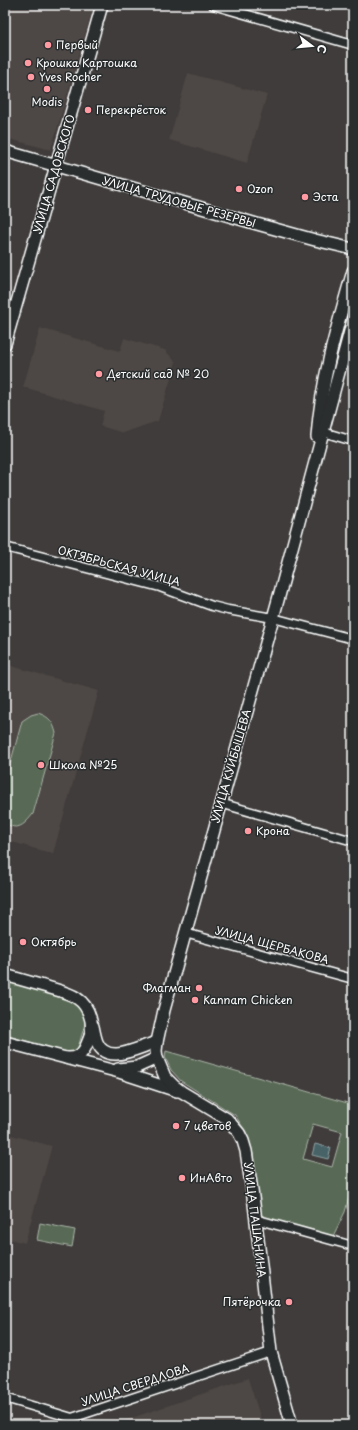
<svg xmlns="http://www.w3.org/2000/svg" width="358" height="1430" viewBox="0 0 358 1430" font-family="'Playpen Sans',sans-serif">
  <rect width="100%" height="100%" fill="#3f3c3b"/>
  <filter id="ink" filterUnits="userSpaceOnUse"><feTurbulence type="fractalNoise" baseFrequency=".025" numOctaves="2"/><feDisplacementMap in="SourceGraphic" scale="8" xChannelSelector="R" yChannelSelector="G"/><feConvolveMatrix kernelMatrix="1 2 1 2 8 2 1 2 1" color-interpolation-filters="sRGB"/></filter>
  <g filter="url(#ink)">
    <g fill="#4d4644">
      <path d="M5 5H94L51 150 5 138Z"/>
      <path d="M188 73 267 95 247 163 169 140Z"/>
      <path d="M40 328 120 351 124 338 165 350 176 362 158 421 123 433 100 426 104 411 23 387Z"/>
      <path d="M5 664 99 691 53 854 5 840Z"/>
      <path d="M5 1133 52 1146 25 1243 5 1238Z"/>
      <path d="M248 1378 263 1425H111Z"/>
    </g>
    <g fill="#586a54" stroke="#acb4aa" fill-rule="evenodd">
      <path d="M38 713C50 717 53 722 56 733L33 814C25 824 18 832 5 823V783L22 721 31 715Z"/>
      <path d="M5 981 75 1001 87 1017 77 1051 68 1053 5 1035Z"/>
      <path d="M166 1051 351 1104 353 1106V1182L345 1212 332 1238 262 1218 256 1200 253 1154 246 1132 235 1115 181 1081 171 1070 165 1057ZM313 1124 342 1132 332 1167 303 1159Z"/>
      <path d="M40 1223 75 1230 72 1247 37 1240Z"/>
    </g>
    <path fill="#466468" stroke="#90a2a4" d="M315 1144 331 1148 328 1159 312 1155Z"/>
    <g fill="none" stroke-linecap="round" stroke-linejoin="round">
      <defs>
        <g id="street">
          <path d="M213 5 353 45"/>
          <path d="M323 432 353 441"/>
          <path d="M5 547 160 587 212 606 228 610 273 618 353 639"/>
          <path d="M220 803 353 841"/>
          <path d="M185 933 353 979"/>
          <path d="M255 1219 353 1246"/>
          <path d="M5 1398 72 1418 271 1352"/>
        </g>
        <g id="secondary">
          <path d="M5 151 257 224 315 240 353 249"/>
          <path d="M5 344 102 5"/>
          <path d="M317 437C321 380 337 326 353 271"/>
          <path d="M5 975C19 979 33 983 47 987 66 993 84 995 90 1017 93 1025 91 1036 87 1044 83 1054 77 1059 66 1058"/>
          <path d="M93 1026C94 1031 95 1037 97 1042 107 1067 140 1046 157 1042"/>
          <path d="M5 1042 119 1072 177 1091"/>
          <path d="M118 1069 137 1067 157 1058"/>
          <path d="M292 1425 271 1352 254 1204 246 1151 243 1141 239 1133 227 1119 182 1092 174 1086 165 1077 157 1058 156 1051 157 1042 164 1010 278 600 353 320"/>
        </g>
      </defs>
      <use href="#street" stroke="#fff" stroke-width="11"/>
      <use href="#secondary" stroke="#fff" stroke-width="14"/>
      <use href="#street" stroke="#2a2d2e" stroke-width="8"/>
      <use href="#secondary" stroke="#2a2d2e" stroke-width="11"/>
    </g>
  </g>
  <g fill="#ff9aa2" stroke="#2a2d2e" stroke-width="1.5">
    <circle cx="48" cy="45" r="4"/>
    <circle cx="28" cy="63" r="4"/>
    <circle cx="31" cy="77" r="4"/>
    <circle cx="47" cy="89" r="4"/>
    <circle cx="88" cy="110" r="4"/>
    <circle cx="239" cy="189" r="4"/>
    <circle cx="305" cy="197" r="4"/>
    <circle cx="99" cy="374" r="4"/>
    <circle cx="41" cy="765" r="4"/>
    <circle cx="248" cy="831" r="4"/>
    <circle cx="23" cy="942" r="4"/>
    <circle cx="199" cy="988" r="4"/>
    <circle cx="195" cy="1000" r="4"/>
    <circle cx="176" cy="1126" r="4"/>
    <circle cx="182" cy="1178" r="4"/>
    <circle cx="289" cy="1302" r="4"/>
  </g>
  <g text-anchor="middle" stroke-width="3" stroke-linejoin="round" paint-order="stroke">
    <g font-size="11" fill="#fff" stroke="#2a2d2e" text-anchor="start">
      <text x="56" y="49">Первый</text>
      <text x="36" y="67">Крошка Картошка</text>
      <text x="39" y="81">Yves Rocher</text>
      <text x="47" y="106" text-anchor="middle">Modis</text>
      <text x="96" y="114">Перекрёсток</text>
      <text x="247" y="193">Ozon</text>
      <text x="313" y="201">Эста</text>
      <text x="107" y="378">Детский сад № 20</text>
      <text x="49" y="769">Школа №25</text>
      <text x="256" y="835">Крона</text>
      <text x="31" y="946">Октябрь</text>
      <text x="191" y="992" text-anchor="end">Флагман</text>
      <text x="203" y="1004">Kannam Chicken</text>
      <text x="184" y="1130">7 цветов</text>
      <text x="190" y="1182">ИнАвто</text>
      <text x="281" y="1306" text-anchor="end">Пятёрочка</text>
    </g>
    <g font-size="11" fill="#fff" stroke="#2a2d2e">
      <text transform="translate(54 174) rotate(-74)" y="4">УЛИЦА САДОВСКОГО</text>
      <text transform="translate(179 202) rotate(16)" y="4">УЛИЦА ТРУДОВЫЕ РЕЗЕРВЫ</text>
      <text transform="translate(119 566) rotate(15)" y="4">ОКТЯБРЬСКАЯ УЛИЦА</text>
      <text transform="translate(231 766) rotate(-74)" y="4">УЛИЦА КУЙБЫШЕВА</text>
      <text transform="translate(272 945) rotate(15)" y="4">УЛИЦА ЩЕРБАКОВА</text>
      <text transform="translate(255 1220) rotate(83)" y="4">УЛИЦА ПАШАНИНА</text>
      <text transform="translate(135 1385) rotate(-18)" y="4">УЛИЦА СВЕРДЛОВА</text>
    </g>
  </g>
  <rect width="358" height="1430" fill="none" stroke="#2a2d2e" stroke-width="20"/>
  <rect x="10" y="10" width="338" height="1410" fill="none" stroke="#fff" stroke-width="1.5" filter="url(#ink)"/>
  <g transform="translate(312 46) rotate(106)" stroke="#2a2d2e" stroke-width="3" paint-order="stroke">
  <path d="M0-3L7 15L0 10L-7 15Z" fill="#ffffff"/>
  <text y="-6" font-size="11" font-weight="bold" text-anchor="middle" fill="#ffffff">С</text>
  </g>
</svg>
